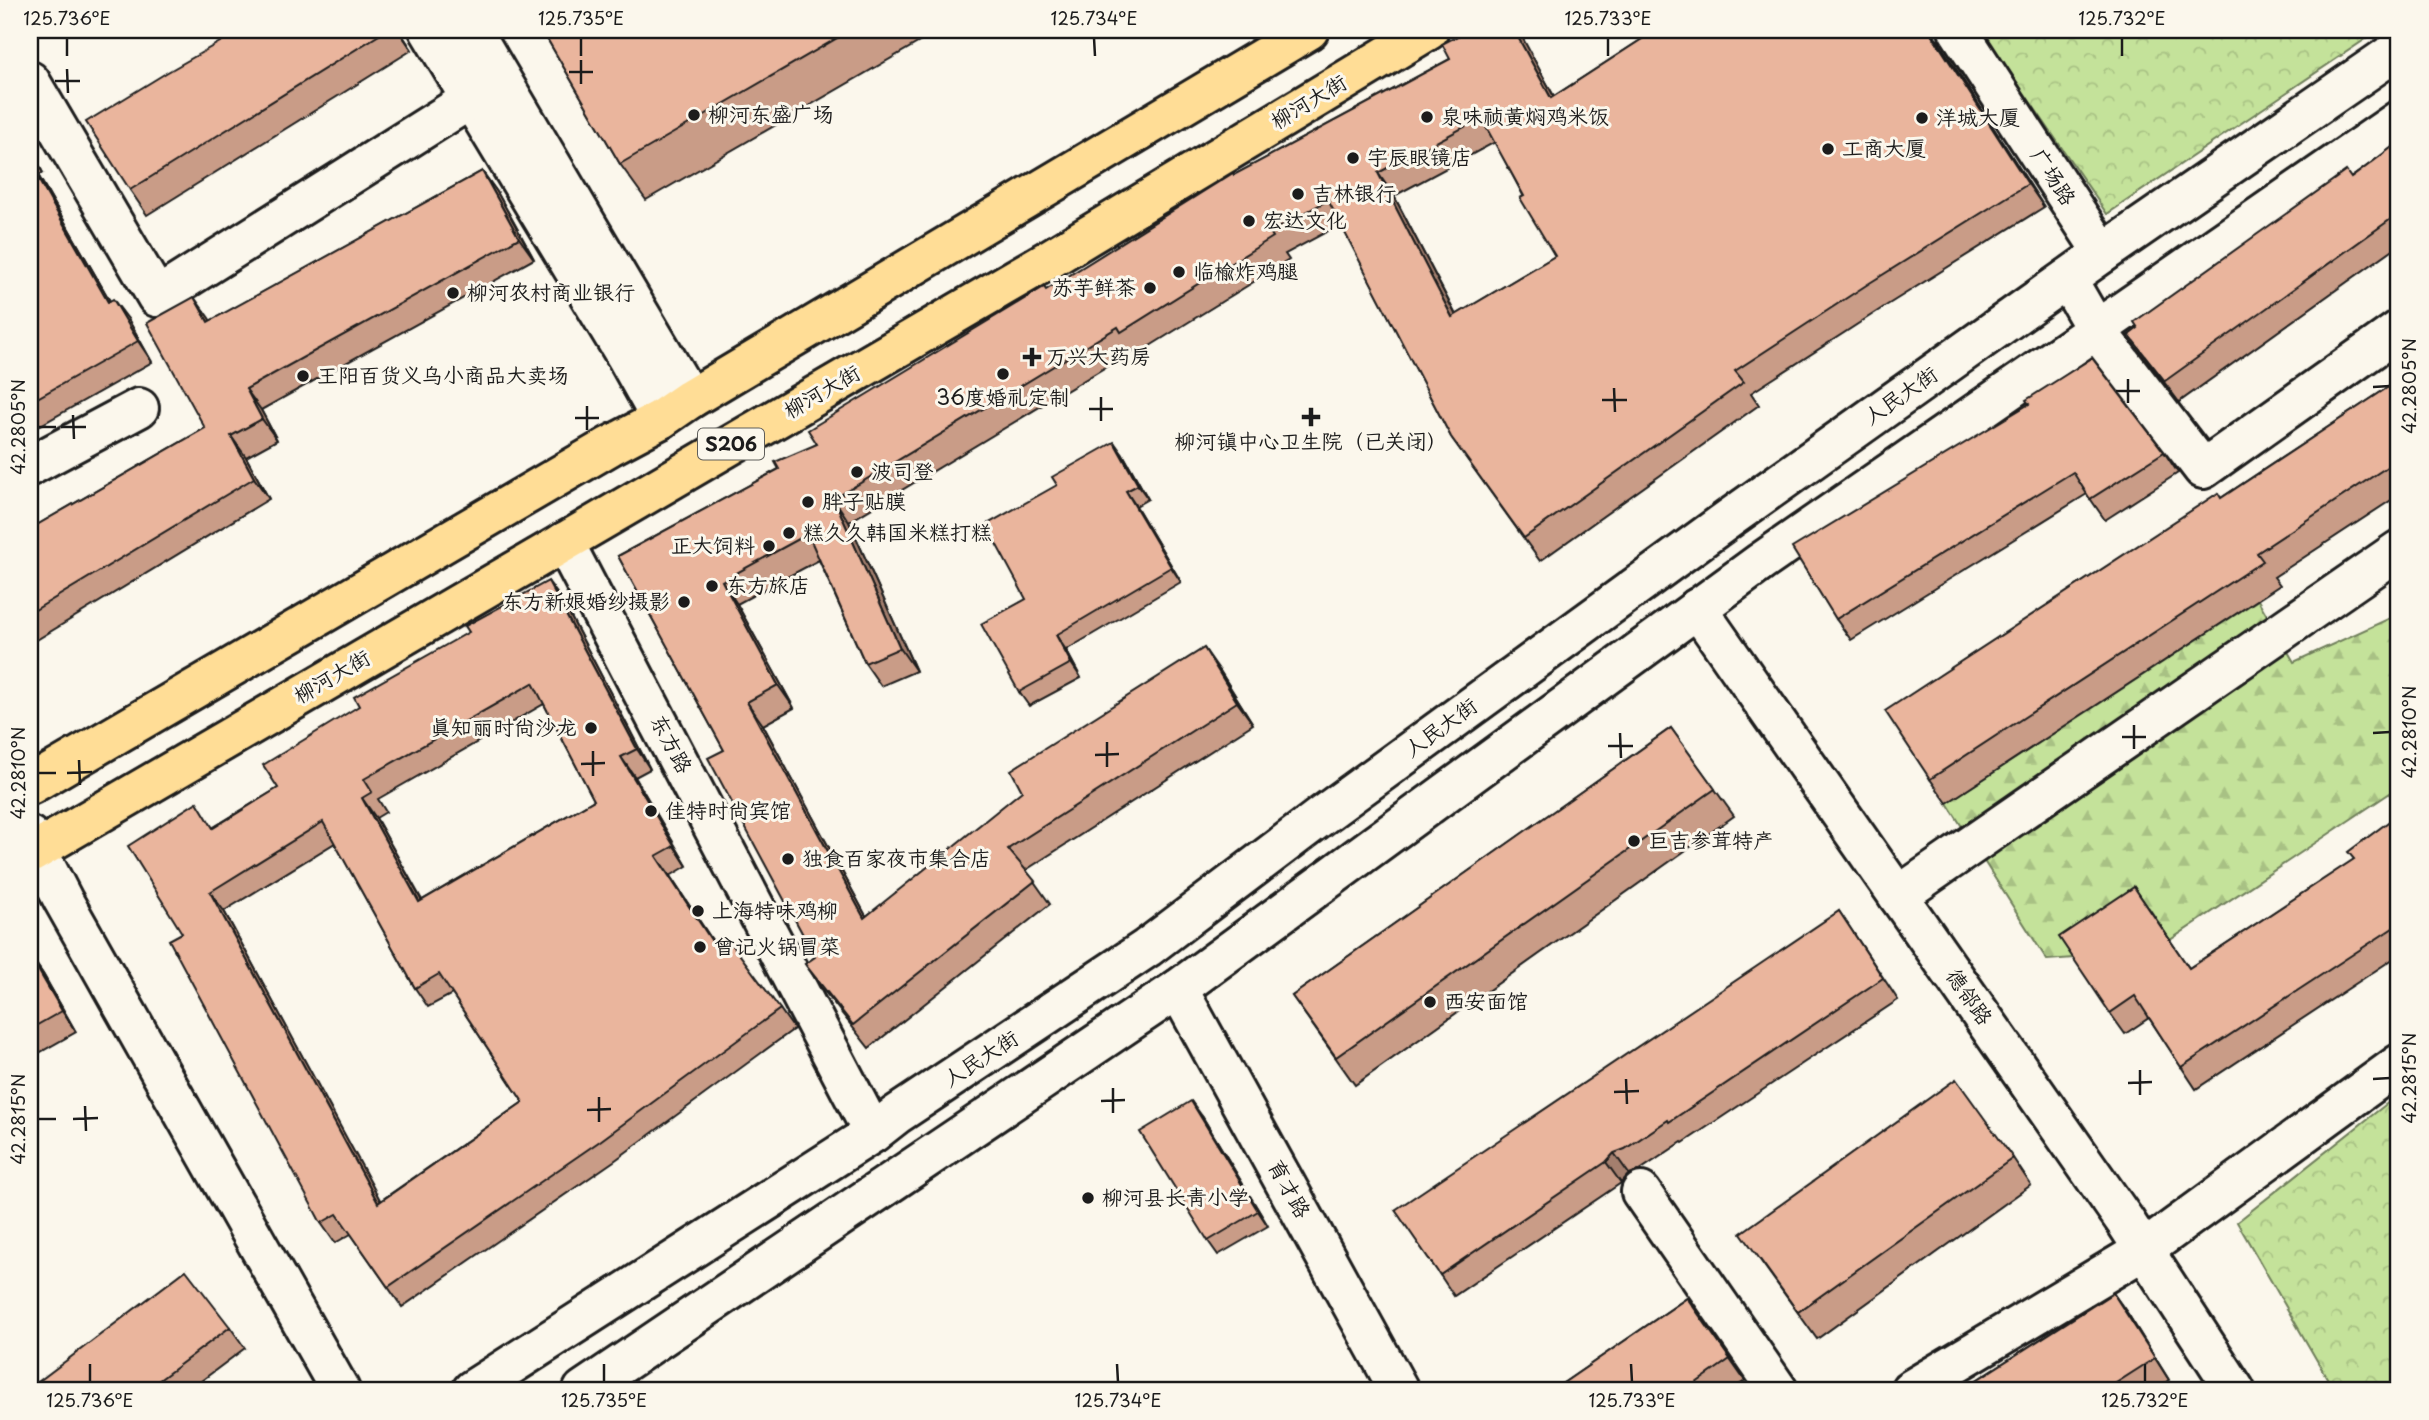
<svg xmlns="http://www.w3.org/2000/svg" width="2429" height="1420" viewBox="0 0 2429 1420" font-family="'Playpen Sans','LXGW WenKai TC',sans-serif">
  <defs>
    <pattern id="forest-firs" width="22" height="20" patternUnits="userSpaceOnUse" patternTransform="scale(1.75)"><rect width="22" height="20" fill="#c4e29a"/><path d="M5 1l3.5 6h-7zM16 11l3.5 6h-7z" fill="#a8c184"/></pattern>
    <pattern id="park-crowns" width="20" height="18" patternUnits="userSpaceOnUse" patternTransform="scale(1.75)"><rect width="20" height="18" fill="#c4e29a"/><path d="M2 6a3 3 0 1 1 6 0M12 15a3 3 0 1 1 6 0" fill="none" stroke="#a8c184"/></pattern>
  </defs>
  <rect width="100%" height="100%" fill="#fbf7ec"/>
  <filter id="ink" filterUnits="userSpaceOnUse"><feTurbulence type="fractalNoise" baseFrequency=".0143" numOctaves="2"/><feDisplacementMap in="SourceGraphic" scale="14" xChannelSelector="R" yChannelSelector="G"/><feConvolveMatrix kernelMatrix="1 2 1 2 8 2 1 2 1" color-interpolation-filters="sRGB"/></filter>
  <g filter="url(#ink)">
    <path fill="url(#forest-firs)" stroke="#707f5b" stroke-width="2" d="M2258 600 2294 662 2399 614V787L2170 940 2149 908 2074 958 2047 960 1947 803Z"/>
    <g fill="url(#park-crowns)" stroke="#707f5b" stroke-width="2">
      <path d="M1981 30H2379L2107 214Z"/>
      <path d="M2399 1094V1390H2334L2237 1222Z"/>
    </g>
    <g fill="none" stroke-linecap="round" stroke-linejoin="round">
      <defs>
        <g id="minor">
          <path d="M429 30 627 358 661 419"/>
          <path d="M472 30 690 399"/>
          <path d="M1958 30 2103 253"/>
          <path d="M30 81 157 297 471 99"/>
          <path d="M2067 279 2097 331 2203 469 2399 330"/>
          <path d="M30 466 139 408"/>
          <path d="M564 542 873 1133"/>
          <path d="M1697 608 2125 1221 2235 1390"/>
          <path d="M30 836 63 900 340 1390"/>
          <path d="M1898 896 2399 550"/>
          <path d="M1178 989 1399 1390"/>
          <path d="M1641 1192 1778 1390"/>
          <path d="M1910 1390 2144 1250 2399 1064"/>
        </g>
        <g id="tertiary">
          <path d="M472 1390 873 1133 896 1115 1147 948 1320 817 1730 518 2103 253 2399 49"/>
          <path d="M583 1390 1178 989 1761 562 2399 120"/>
        </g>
        <g id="primary">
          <path d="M30 785 610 446 661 419 690 399 1309 30"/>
          <path d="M30 854 1048 260 1429 30"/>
        </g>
      </defs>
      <use href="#minor" stroke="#1c1c1c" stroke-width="44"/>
      <use href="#tertiary" stroke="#1c1c1c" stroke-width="44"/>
      <use href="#primary" stroke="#1c1c1c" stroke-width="44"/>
      <use href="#minor" stroke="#fbf7ec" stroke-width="38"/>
      <use href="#tertiary" stroke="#fbf7ec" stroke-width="38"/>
      <use href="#primary" stroke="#ffdd96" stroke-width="38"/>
    </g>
    <g fill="#c99c87" stroke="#1c1c1c" stroke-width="2" fill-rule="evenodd">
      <path d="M241 30H399L412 50 147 215 130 190Z"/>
      <path d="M542 30H940L646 200 620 164Z"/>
      <path d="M1469 30H1517L1554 96 1656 30H1931L2044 207 1884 307 1751 393 1759 405 1540 561 1451 437 1341 224 1285 254 1289 260 1137 354 1134 350 849 522 916 671 881 686 865 663 819 560 737 604 794 708 763 725 866 916 1220 671 1253 724 1026 870 1050 904 869 1048 821 987 805 964 815 957 724 750 618 556 779 469 1046 290 1234 175 1450 59ZM1495 142 1555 256 1456 315 1394 196Z"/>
      <path d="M2399 142V245L2179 402 2129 335 2351 178Z"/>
      <path d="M30 148 43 173 38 175 110 301 128 319 152 362 30 431Z"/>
      <path d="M482 171 497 192 534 259 261 410 277 440 246 457 269 499 30 644V529L205 428 211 321Z"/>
      <path d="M2399 380V495L2274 577 2280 585 1947 803 1930 779 2221 498Z"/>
      <path d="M2029 404 2164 452 2178 473 2105 520 2087 494 1851 640 1836 619Z"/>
      <path d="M1124 456 1148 499 1136 506 1181 582 1066 650 1081 678 1029 706 1019 692 1026 599Z"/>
      <path d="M562 600 650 769 635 777 687 866 670 876 720 952 780 1009 794 1029 614 1161 402 1307 351 1234 335 1243 321 1223 182 933 214 827 278 788 359 706 469 632ZM544 704 594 800 422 900 376 818 386 812 378 799ZM335 843 415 988 428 1007 452 994 523 1102 380 1201 224 911Z"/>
      <path d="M1671 728 1734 816 1355 1085 1292 996Z"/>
      <path d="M2399 814V955L2196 1089 2149 1018 2125 1034 2110 1013 2134 887 2189 968 2354 860Z"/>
      <path d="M1839 911 1898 1000 1683 1143 1682 1142 1640 1170 1629 1174 1621 1183 1454 1296 1440 1275Z"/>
      <path d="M30 955 43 974 76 1032 30 1058Z"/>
      <path d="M1202 1116 1268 1226 1218 1255 1208 1241Z"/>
      <path d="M2013 1158 2031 1185 1817 1339 1760 1260Z"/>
      <path d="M2113 1293 2128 1314 2169 1380 2153 1390H1961Z"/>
      <path d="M1687 1298 1745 1381 1731 1390H1553Z"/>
      <path d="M230 1327 245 1348 189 1390H30Z"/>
    </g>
    <g fill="#a47f6e" stroke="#1c1c1c" stroke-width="2">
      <path d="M398 30H399L412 50Z"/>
      <path d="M1514 30H1517L1520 33 1567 121 1551 98Z"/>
      <path d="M1929 30H1931L2044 207 2028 184Z"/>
      <path d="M30 148 43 173 30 154Z"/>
      <path d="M30 163 38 175 122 322 108 302 30 165Z"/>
      <path d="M482 171 497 192 534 259 519 238Z"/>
      <path d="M1378 173 1394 196 1468 339 1452 317Z"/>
      <path d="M194 297 209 318 223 343 208 322Z"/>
      <path d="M113 299 128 319 152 362 138 341Z"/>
      <path d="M246 389 261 410 277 440 262 419Z"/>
      <path d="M231 436 246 457 269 499 254 478Z"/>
      <path d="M1114 442 1124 456 1148 499 1138 485Z"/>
      <path d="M1126 491 1136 506 1181 582 1171 567Z"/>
      <path d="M834 499 849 522 916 671 900 648Z"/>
      <path d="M548 581 562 600 650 769 637 749Z"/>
      <path d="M722 581 737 604 794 708 778 685Z"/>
      <path d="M1056 635 1066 650 1081 678 1071 663Z"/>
      <path d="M1204 648 1220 671 1253 724 1237 702Z"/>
      <path d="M747 702 763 725 879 940 864 918Z"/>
      <path d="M621 757 635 777 687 866 674 846Z"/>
      <path d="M362 798 376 818 433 921 419 902Z"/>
      <path d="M656 856 670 876 733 972 719 952Z"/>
      <path d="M210 892 224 911 392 1222 378 1203Z"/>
      <path d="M30 955 43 974 76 1032 62 1011Z"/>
      <path d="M1191 1101 1202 1116 1268 1226 1258 1211Z"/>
      <path d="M1614 1153 1629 1174 1621 1183 1606 1162Z"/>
      <path d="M2113 1293 2128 1314 2169 1380 2155 1358Z"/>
    </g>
    <g fill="#eab59d" stroke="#1c1c1c" stroke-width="2" fill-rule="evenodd">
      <path d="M241 30H387L130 190 86 122 166 73Z"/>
      <path d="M542 30H851L620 164Z"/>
      <path d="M1469 30H1514L1551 98 1656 30H1929L2028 184 1868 284 1735 371 1744 382 1524 538 1451 437 1328 200 1270 232 1273 237 1121 332 1118 327 834 499 900 648 865 663 808 534 722 581 778 685 747 702 864 918 1022 791 1011 770 1204 648 1237 702 1008 849 1035 881 853 1025 805 964 815 957 708 758 724 750 618 556 779 469 775 462 817 444 808 430 1044 287 1046 290 1233 173 1234 175 1450 59 1442 44ZM1481 118 1524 196 1520 198 1555 256 1452 317 1378 173Z"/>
      <path d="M2399 142V216L2398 214 2165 381 2129 335 2138 328 2134 322 2346 171 2351 178Z"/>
      <path d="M30 165 108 302 113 299 138 341 30 402Z"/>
      <path d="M482 171 519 238 246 389 262 419 231 436 254 478 30 613V529L205 428 147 323 194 297 208 322Z"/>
      <path d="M2092 358 2164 452 2090 499 2073 472 1836 619 1792 548 2029 404 2026 400Z"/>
      <path d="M2399 380V459L2257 553 2263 561 1930 779 1885 711 2218 493 2221 498Z"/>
      <path d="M1114 442 1138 485 1126 491 1171 567 1056 635 1071 663 1019 692 981 624 1026 599 986 525 1057 485 1052 477Z"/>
      <path d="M548 581 637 749 621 757 674 846 656 856 719 952 731 943 780 1009 600 1141 388 1287 337 1214 321 1223 169 940 182 933 128 846 197 802 213 828 278 788 263 765 359 706 354 697 469 632 465 626ZM533 683 594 800 419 902 362 798 372 792 364 779ZM323 822 415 988 439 974 523 1102 378 1203 210 892Z"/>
      <path d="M1671 728 1715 789 1336 1057 1292 996Z"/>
      <path d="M2399 814V924L2181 1067 2135 996 2110 1013 2059 937 2134 887 2189 968 2354 859 2348 852Z"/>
      <path d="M1839 911 1883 978 1669 1122 1668 1120 1625 1149 1614 1153 1606 1162 1440 1275 1395 1210Z"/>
      <path d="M30 956 62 1011 30 1029Z"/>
      <path d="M1956 1079 2013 1158 1798 1312 1741 1233Z"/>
      <path d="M1191 1101 1258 1211 1208 1241 1140 1132Z"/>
      <path d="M186 1270 230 1327 146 1390H30V1388Z"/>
      <path d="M2113 1293 2155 1358 2105 1390H1961Z"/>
      <path d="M1687 1298 1730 1359 1686 1390H1553Z"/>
    </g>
  </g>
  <path fill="none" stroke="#1c1c1c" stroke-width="2.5" d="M67 38V56M581 38V56M1094 38 1095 56M1608 38V56M2122 38V56M581 60V84M67 69 68 93M569 72H593M55 81H80M2128 379V403M2373 387 2390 386M1614 388 1615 412M2116 391H2140M1101 397V421M1602 400H1627M587 406V430M1089 409H1113M73 415 74 439M575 418H599M38 427H56M61 427H86M2134 725V749M1620 733 1621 758M2373 733 2390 732M2122 737H2146M1107 742V767M1608 746H1633M593 751V776M1095 755 1119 754M79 760 80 785M581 764 605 763M38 773H56M67 773 92 772M2140 1070V1095M1626 1079 1627 1104M2373 1079 2390 1078M2128 1083 2152 1082M1113 1088V1113M1614 1092 1639 1091M599 1097V1122M1101 1101 1125 1100M85 1106 86 1131M587 1110 611 1109M38 1119H56M73 1119 98 1118M90 1364V1382M604 1364V1382M1117 1364 1118 1382M1631 1364 1632 1382M2145 1364V1382"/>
  <g fill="#1c1c1c" stroke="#fbf7ec" stroke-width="2.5">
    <circle cx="694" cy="115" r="7"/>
    <circle cx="1427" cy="117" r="7"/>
    <circle cx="1922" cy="118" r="7"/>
    <circle cx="1828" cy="149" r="7"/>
    <circle cx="1353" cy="158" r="7"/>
    <circle cx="1298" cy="194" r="7"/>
    <circle cx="1249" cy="221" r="7"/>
    <circle cx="1179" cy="272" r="7"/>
    <circle cx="1150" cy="288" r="7"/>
    <circle cx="453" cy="293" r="7"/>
    <path d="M1028.5 346.5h7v7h7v7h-7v7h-7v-7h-7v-7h7z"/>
    <circle cx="1003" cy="374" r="7"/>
    <circle cx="303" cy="376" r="7"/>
    <path d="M1307.5 406.5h7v7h7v7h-7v7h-7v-7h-7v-7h7z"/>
    <circle cx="857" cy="472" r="7"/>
    <circle cx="808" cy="502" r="7"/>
    <circle cx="789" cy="533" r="7"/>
    <circle cx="769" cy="546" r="7"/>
    <circle cx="712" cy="586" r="7"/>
    <circle cx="684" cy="602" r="7"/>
    <circle cx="591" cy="728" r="7"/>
    <circle cx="651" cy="811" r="7"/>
    <circle cx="1634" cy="841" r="7"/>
    <circle cx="788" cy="859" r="7"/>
    <circle cx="698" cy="911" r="7"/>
    <circle cx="700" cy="947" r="7"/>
    <circle cx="1430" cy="1002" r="7"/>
    <circle cx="1088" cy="1198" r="7"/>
  </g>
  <g text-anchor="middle" stroke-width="6" stroke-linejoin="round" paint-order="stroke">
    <rect fill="#fbf7ec" stroke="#5f5e5a" stroke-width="2" x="698" y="428.5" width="66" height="31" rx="5"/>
    <g font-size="19" font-weight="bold" fill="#1c1c1c">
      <text x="731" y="451">S206</text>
    </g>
    <g font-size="21" fill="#1c1c1c" stroke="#fbf7ec">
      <text transform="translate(1309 102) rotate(-31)" y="7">柳河大街</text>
      <text transform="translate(2053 177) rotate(57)" y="7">广场路</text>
      <text transform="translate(822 392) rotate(-30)" y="7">柳河大街</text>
      <text transform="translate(1901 396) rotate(-35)" y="7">人民大街</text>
      <text transform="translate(332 677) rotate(-30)" y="7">柳河大街</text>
      <text transform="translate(1441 728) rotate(-36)" y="7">人民大街</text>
      <text transform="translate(671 744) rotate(62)" y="7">东方路</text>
      <text transform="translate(1969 997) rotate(55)" y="7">德邻路</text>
      <text transform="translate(981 1059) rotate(-33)" y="7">人民大街</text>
      <text transform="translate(1289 1189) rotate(61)" y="7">育才路</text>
    </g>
    <g font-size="21" fill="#1c1c1c" stroke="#fbf7ec" text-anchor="start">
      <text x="708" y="122">柳河东盛广场</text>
      <text x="1441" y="124">泉味祯黄焖鸡米饭</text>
      <text x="1936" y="125">洋城大厦</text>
      <text x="1842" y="156">工商大厦</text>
      <text x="1367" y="165">宇辰眼镜店</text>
      <text x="1312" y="201">吉林银行</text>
      <text x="1263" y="228">宏达文化</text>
      <text x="1193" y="279">临榆炸鸡腿</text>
      <text x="1136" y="295" text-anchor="end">苏芋鲜茶</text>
      <text x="467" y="300">柳河农村商业银行</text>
      <text x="1046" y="364">万兴大药房</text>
      <text x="317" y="383">王阳百货义乌小商品大卖场</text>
      <text x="1003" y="405" text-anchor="middle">36度婚礼定制</text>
      <text x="1311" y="449" text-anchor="middle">柳河镇中心卫生院（已关闭）</text>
      <text x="871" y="479">波司登</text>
      <text x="822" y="509">胖子贴膜</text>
      <text x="803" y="540">糕久久韩国米糕打糕</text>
      <text x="755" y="553" text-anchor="end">正大饲料</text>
      <text x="726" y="593">东方旅店</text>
      <text x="670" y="609" text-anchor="end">东方新娘婚纱摄影</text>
      <text x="577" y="735" text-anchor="end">真知丽时尚沙龙</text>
      <text x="665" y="818">佳特时尚宾馆</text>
      <text x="1648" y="848">巨吉参茸特产</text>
      <text x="802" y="866">独食百家夜市集合店</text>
      <text x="712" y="918">上海特味鸡柳</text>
      <text x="714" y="954">曾记火锅冒菜</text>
      <text x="1444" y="1009">西安面馆</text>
      <text x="1102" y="1205">柳河县长青小学</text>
    </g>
  </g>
  <rect width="2429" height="1420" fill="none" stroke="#fbf7ec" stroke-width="77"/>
  <rect x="38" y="38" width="2352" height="1344" fill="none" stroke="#1c1c1c" stroke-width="2.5"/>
  <g font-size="18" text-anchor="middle" fill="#1c1c1c">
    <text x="67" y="25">125.736°E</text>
    <text x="581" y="25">125.735°E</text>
    <text x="1094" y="25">125.734°E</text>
    <text x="1608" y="25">125.733°E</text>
    <text x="2122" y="25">125.732°E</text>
    <text transform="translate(2410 386) rotate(-90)" y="6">42.2805°N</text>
    <text transform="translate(19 427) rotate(-90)" y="6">42.2805°N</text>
    <text transform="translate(2410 732) rotate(-90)" y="6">42.2810°N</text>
    <text transform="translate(19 773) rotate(-90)" y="6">42.2810°N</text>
    <text transform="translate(2410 1078) rotate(-90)" y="6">42.2815°N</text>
    <text transform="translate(19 1119) rotate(-90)" y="6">42.2815°N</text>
    <text x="90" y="1407">125.736°E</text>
    <text x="604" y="1407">125.735°E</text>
    <text x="1118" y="1407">125.734°E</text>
    <text x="1632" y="1407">125.733°E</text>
    <text x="2145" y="1407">125.732°E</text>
  </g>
</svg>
